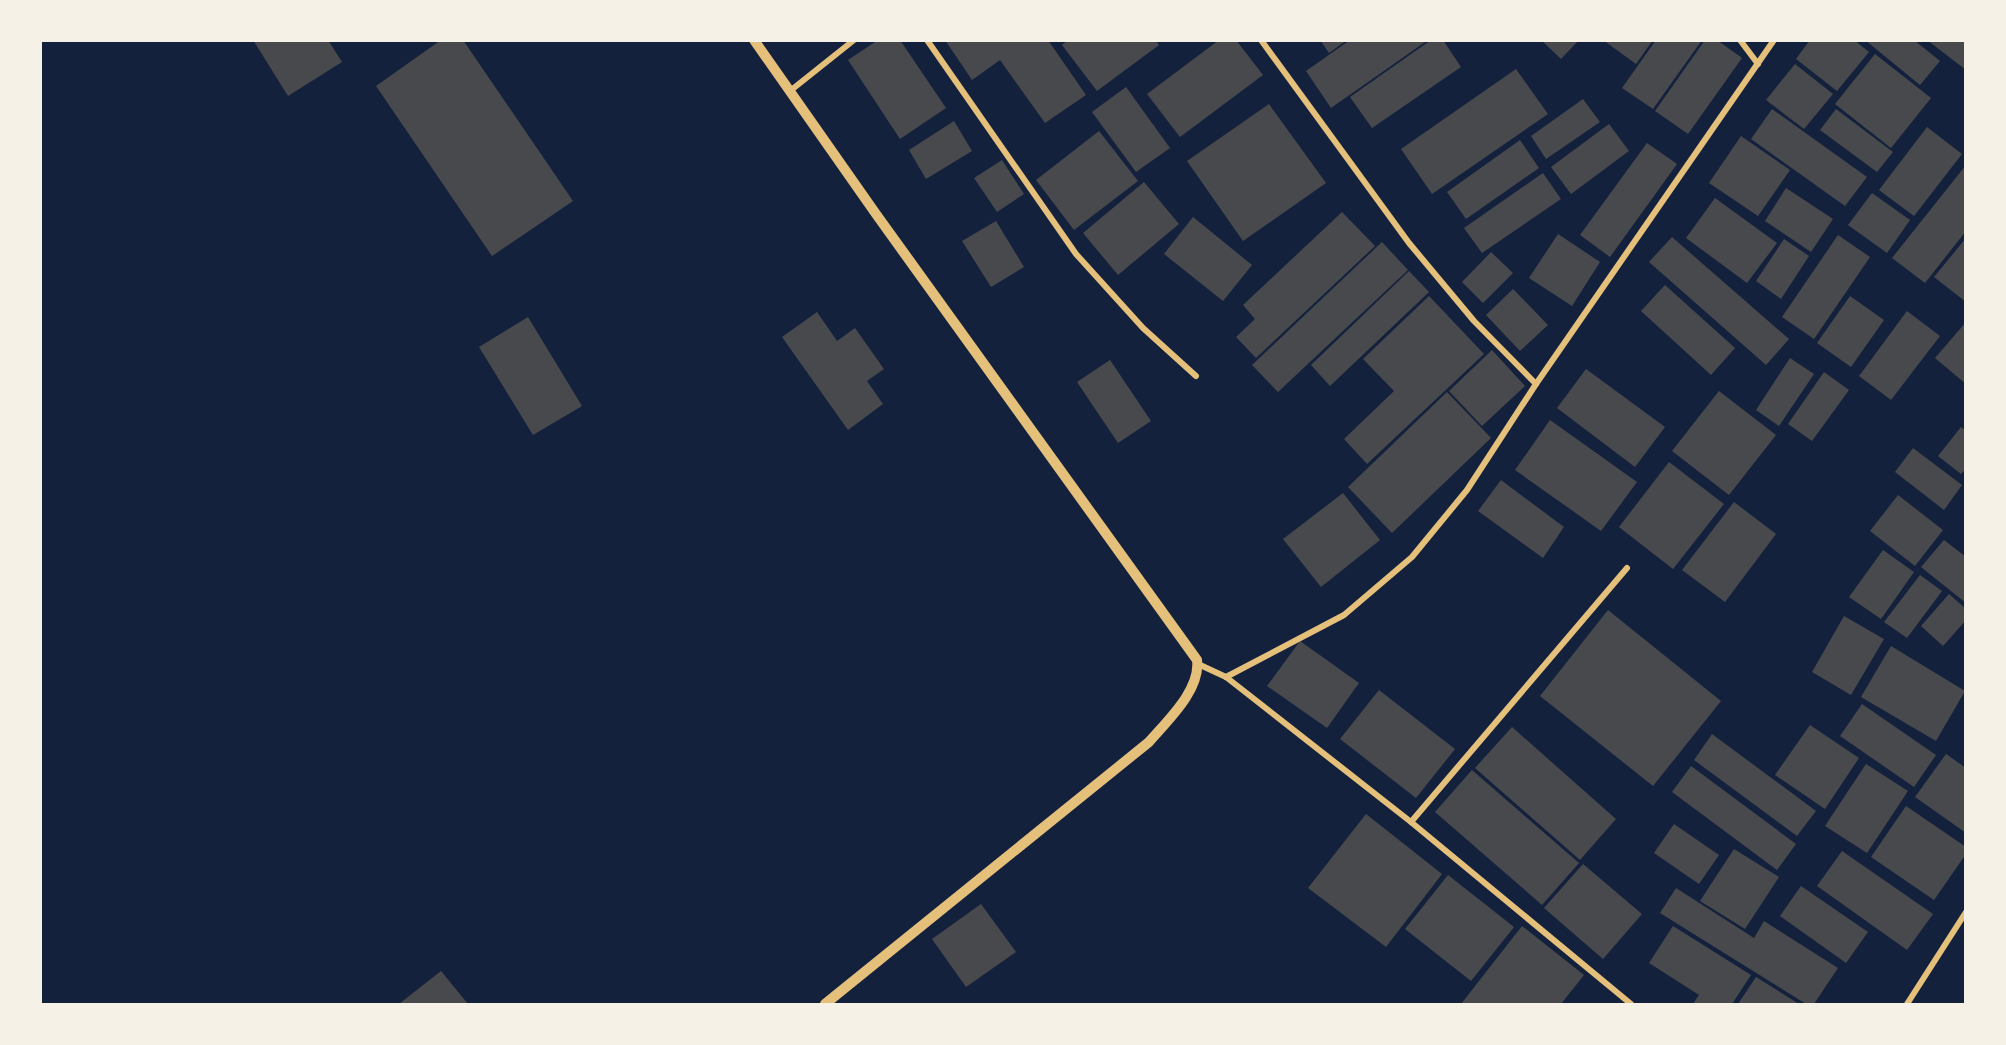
<svg xmlns="http://www.w3.org/2000/svg" width="2006" height="1045" viewBox="0 0 2006 1045" font-family="'IBM Plex Serif',serif">
  <rect width="100%" height="100%" fill="#14213d"/>
  <g fill="#48494c">
    <path d="M253 40H328L342 62 288 96Z"/>
    <path d="M441 40H463L573 201 492 256 376 86Z"/>
    <path d="M878 40H900L946 108 900 139 848 60Z"/>
    <path d="M945 40H1048L1086 95 1045 123 1000 60 972 80Z"/>
    <path d="M1068 40H1155L1159 45 1097 91 1062 45Z"/>
    <path d="M1219 40H1236L1263 75 1180 137 1147 94Z"/>
    <path d="M1320 40H1347L1329 53Z"/>
    <path d="M1350 40H1428L1331 108 1306 71Z"/>
    <path d="M1431 40H1443L1461 67 1372 128 1350 97Z"/>
    <path d="M1541 40H1579L1561 59Z"/>
    <path d="M1603 40H1653L1636 64Z"/>
    <path d="M1656 40H1702L1653 109 1622 88Z"/>
    <path d="M1705 40H1717L1742 58 1688 134 1655 111Z"/>
    <path d="M1810 40H1854L1869 52 1837 91 1796 59Z"/>
    <path d="M1865 40H1914L1940 61 1920 85Z"/>
    <path d="M1927 40H1966V70Z"/>
    <path d="M1875 54 1931 98 1891 148 1835 104Z"/>
    <path d="M1795 64 1833 94 1804 129 1766 100Z"/>
    <path d="M1516 69 1548 114 1432 194 1401 149Z"/>
    <path d="M1126 87 1170 148 1136 172 1092 112Z"/>
    <path d="M1583 99 1600 122 1546 159 1531 136Z"/>
    <path d="M1269 104 1326 183 1243 241 1187 161Z"/>
    <path d="M1772 109 1867 177 1845 206 1751 139Z"/>
    <path d="M1836 109 1893 152 1877 172 1820 130Z"/>
    <path d="M954 121 972 151 926 179 909 150Z"/>
    <path d="M1609 124 1629 151 1571 194 1551 167Z"/>
    <path d="M1927 127 1962 154 1914 216 1879 190Z"/>
    <path d="M1099 131 1138 181 1074 230 1036 180Z"/>
    <path d="M1741 136 1790 170 1758 216 1709 183Z"/>
    <path d="M1520 140 1539 168 1466 219 1447 192Z"/>
    <path d="M1647 143 1677 164 1610 257 1580 235Z"/>
    <path d="M1002 160 1024 194 997 212 974 178Z"/>
    <path d="M1966 165V231L1925 283 1892 258Z"/>
    <path d="M1543 173 1561 199 1482 253 1464 228Z"/>
    <path d="M1144 182 1179 224 1118 275 1083 233Z"/>
    <path d="M1786 188 1833 219 1811 252 1765 221Z"/>
    <path d="M1872 193 1910 220 1887 253 1848 225Z"/>
    <path d="M1715 198 1777 243 1747 283 1686 238Z"/>
    <path d="M1342 212 1375 246 1256 358 1236 337 1255 319 1243 305Z"/>
    <path d="M1193 217 1252 265 1223 301 1164 254Z"/>
    <path d="M996 221 1024 267 991 287 962 241Z"/>
    <path d="M1558 234 1600 262 1572 306 1529 278Z"/>
    <path d="M1838 235 1870 257 1814 339 1782 317Z"/>
    <path d="M1672 237 1789 339 1766 365 1649 262Z"/>
    <path d="M1966 238V302L1934 277Z"/>
    <path d="M1784 239 1809 256 1781 299 1756 281Z"/>
    <path d="M1382 242 1408 270 1278 392 1252 365Z"/>
    <path d="M1491 252 1513 273 1483 303 1462 282Z"/>
    <path d="M1409 271 1429 292 1330 386 1311 365Z"/>
    <path d="M1665 285 1735 348 1711 375 1641 311Z"/>
    <path d="M1513 289 1548 325 1520 351 1486 315Z"/>
    <path d="M1429 296 1484 354 1367 464 1344 439 1394 391 1363 359Z"/>
    <path d="M1850 296 1884 320 1851 367 1817 343Z"/>
    <path d="M1907 311 1940 336 1891 400 1859 376Z"/>
    <path d="M817 312 837 341 855 328 884 369 867 381 883 404 848 430 782 337Z"/>
    <path d="M528 317 582 406 533 435 479 347Z"/>
    <path d="M1966 322V384L1935 358Z"/>
    <path d="M1492 350 1525 386 1482 426 1449 391Z"/>
    <path d="M1790 358 1814 374 1779 426 1756 410Z"/>
    <path d="M1110 360 1151 421 1118 443 1077 382Z"/>
    <path d="M1586 369 1665 427 1635 467 1557 408Z"/>
    <path d="M1824 372 1849 390 1812 441 1788 424Z"/>
    <path d="M1719 391 1776 435 1729 495 1672 451Z"/>
    <path d="M1447 392 1491 438 1392 533 1348 487Z"/>
    <path d="M1550 420 1637 482 1601 531 1515 470Z"/>
    <path d="M1961 427 1966 431V469L1961 474 1938 456Z"/>
    <path d="M1913 448 1962 485 1944 510 1895 472Z"/>
    <path d="M1669 462 1724 504 1673 569 1619 527Z"/>
    <path d="M1501 480 1564 527 1543 558 1478 511Z"/>
    <path d="M1343 493 1380 540 1321 587 1283 539Z"/>
    <path d="M1898 495 1943 530 1915 566 1870 531Z"/>
    <path d="M1734 502 1776 534 1725 602 1682 570Z"/>
    <path d="M1944 540 1966 557V603L1921 567Z"/>
    <path d="M1883 550 1914 572 1881 619 1849 597Z"/>
    <path d="M1920 575 1942 591 1907 638 1884 622Z"/>
    <path d="M1949 594 1966 609V620L1943 646 1921 626Z"/>
    <path d="M1608 610 1721 701 1653 786 1540 696Z"/>
    <path d="M1844 616 1884 639 1851 695 1812 672Z"/>
    <path d="M1300 641 1359 683 1327 728 1267 686Z"/>
    <path d="M1891 646 1965 691 1936 741 1861 697Z"/>
    <path d="M1379 690 1455 749 1416 798 1340 739Z"/>
    <path d="M1862 704 1936 755 1914 787 1840 736Z"/>
    <path d="M1810 725 1859 758 1825 809 1775 775Z"/>
    <path d="M1512 727 1616 819 1580 860 1475 768Z"/>
    <path d="M1712 734 1816 811 1797 836 1694 760Z"/>
    <path d="M1946 754 1966 768V833L1915 797Z"/>
    <path d="M1866 764 1908 791 1867 853 1825 826Z"/>
    <path d="M1691 766 1796 844 1777 870 1672 792Z"/>
    <path d="M1472 770 1579 863 1542 905 1435 812Z"/>
    <path d="M1906 806 1966 847V854L1934 900 1871 857Z"/>
    <path d="M1366 814 1442 874 1386 947 1308 888Z"/>
    <path d="M1674 824 1719 855 1699 884 1654 853Z"/>
    <path d="M1734 849 1779 877 1745 929 1700 901Z"/>
    <path d="M1842 851 1933 914 1907 950 1817 886Z"/>
    <path d="M1583 864 1642 914 1603 959 1544 908Z"/>
    <path d="M1448 875 1514 927 1471 981 1405 929Z"/>
    <path d="M1801 886 1868 932 1846 963 1780 916Z"/>
    <path d="M1676 888 1754 938 1764 921 1838 968 1814 1004H1806L1660 913Z"/>
    <path d="M981 904 1016 952 966 987 932 939Z"/>
    <path d="M1522 926 1584 975 1561 1004H1461Z"/>
    <path d="M1673 926 1751 975 1732 1004H1693L1699 995 1649 963Z"/>
    <path d="M441 971 468 1004H399Z"/>
    <path d="M1756 977 1799 1004H1738Z"/>
  </g>
  <g fill="none" stroke-linecap="round" stroke-linejoin="round">
    <g stroke="#e5c07b" stroke-width="6">
      <path d="M927 40 1076 254 1143 328 1196 376"/>
      <path d="M1261 40 1409 243 1474 321 1536 384"/>
      <path d="M1740 40 1758 64"/>
      <path d="M790 91 854 40"/>
      <path d="M1198 664 1226 677 1411 822 1631 1004"/>
      <path d="M1226 677 1344 615 1412 557 1467 490 1536 384 1774 40"/>
      <path d="M1411 822 1627 568"/>
      <path d="M1907 1004 1966 912"/>
    </g>
    <path stroke="#e5c07b" stroke-width="10" d="M754 40 876 214 1197 660C1201 690 1167 721 1149 742L825 1004"/>
  </g>
  <rect width="2006" height="1045" fill="none" stroke="#f6f1e7" stroke-width="84"/>
</svg>
